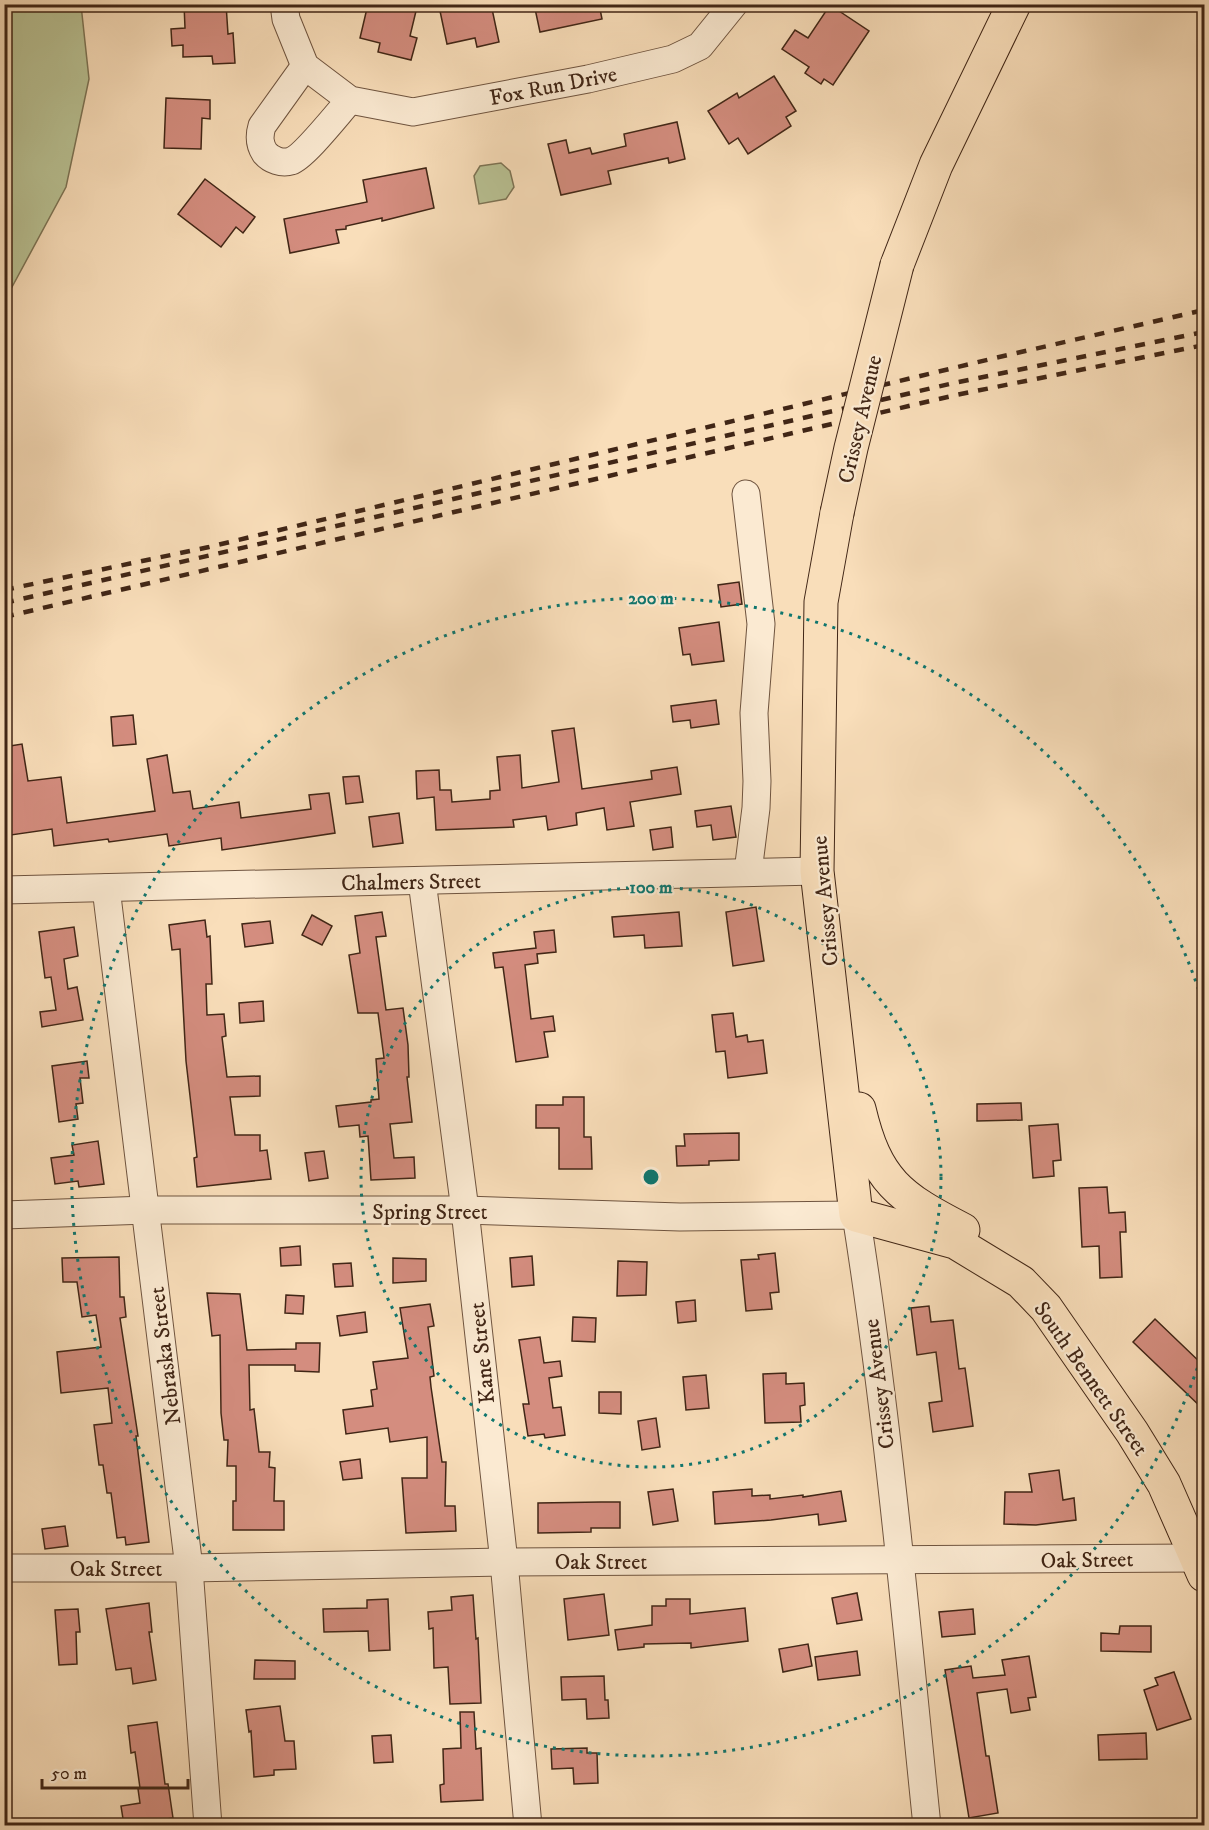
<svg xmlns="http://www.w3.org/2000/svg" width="1209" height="1830" viewBox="0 0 1209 1830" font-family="'IM FELL DW Pica',serif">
  <rect width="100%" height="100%" fill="#f9deba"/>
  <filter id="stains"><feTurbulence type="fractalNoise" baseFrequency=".00333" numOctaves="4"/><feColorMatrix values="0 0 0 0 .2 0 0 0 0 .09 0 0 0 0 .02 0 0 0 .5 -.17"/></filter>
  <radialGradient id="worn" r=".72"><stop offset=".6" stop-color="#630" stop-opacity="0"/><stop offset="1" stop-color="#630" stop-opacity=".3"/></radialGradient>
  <g fill="#b9c294" stroke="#7d7455" stroke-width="1.5">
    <path d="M5 4 81 5 89 79 66 187 5 300Z"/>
    <path d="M501 163 510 171 514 187 506 199 479 204 474 176 480 166Z"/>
  </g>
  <g fill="#d48d7f" stroke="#412616" stroke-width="1.5">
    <path d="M184 4H226L228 34 233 33 235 63 213 64 212 56 183 57V45L172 46 171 29 185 28Z"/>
    <path d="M368 4H388L416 11 410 36 417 38 411 60 378 52 380 43 360 38Z"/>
    <path d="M472 4H491L499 42 477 47 475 38 447 44 440 11Z"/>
    <path d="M534 4H599L602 19 540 32Z"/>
    <path d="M830 5 869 31 833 85 824 79 821 84 805 73 809 67 782 49 795 30 808 38Z"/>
    <path d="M774 76 796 111 786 117 791 126 748 154 738 138 729 144 708 111 737 93 739 98Z"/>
    <path d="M166 98 210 100V119L202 118 201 149 164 148Z"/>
    <path d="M677 122 685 159 669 163 668 158 608 171 611 184 561 195 548 144 566 140 569 153 590 148 592 154 626 146 624 134Z"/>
    <path d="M426 168 434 208 382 221V218L346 226V229L336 230 339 243 290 253 284 219 367 202 363 180Z"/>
    <path d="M205 179 255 217 243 233 236 227 221 247 178 214Z"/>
    <path d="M739 582 742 604 721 607 718 585Z"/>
    <path d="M719 622 724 661 692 665 690 654 683 655 679 628Z"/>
    <path d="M716 700 719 724 691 728 690 720 673 722 671 706Z"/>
    <path d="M133 715 136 744 113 746 111 717Z"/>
    <path d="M574 728 582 789 652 779 651 771 677 767 681 794 630 802 634 826 607 830 604 808 576 813 577 825 548 830 546 816 513 820 514 827 436 830 434 797 417 799 416 771 439 770 440 790H451L452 802 490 799V791L500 790 497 757 520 755 522 788 559 782 552 731Z"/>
    <path d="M22 744 28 781 61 777 67 823 155 811 147 759 167 755 173 793 190 791 193 809 239 802 241 818 311 809 309 795 329 793 335 833 222 850 221 838 169 846 167 834 109 842 108 839 54 846 52 829 4 836V791H8L4 766V747Z"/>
    <path d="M359 776 363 802 346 804 343 777Z"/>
    <path d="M731 806 736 837 713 840 711 825 697 827 695 811Z"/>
    <path d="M399 813 403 843 373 847 369 817Z"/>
    <path d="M671 827 673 847 653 850 650 830Z"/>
    <path d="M756 907 764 961 733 966 726 912Z"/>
    <path d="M382 912 386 936 376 937 386 1010 403 1008 408 1045 409 1077H407L412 1122 390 1124 394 1158 414 1157 415 1178 371 1180 368 1136 360 1137 359 1125 339 1127 336 1106 371 1102V1100L379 1099 376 1059 384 1058 378 1013H358L349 955 360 953 355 916Z"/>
    <path d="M679 912 682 946 645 948 644 935 614 937 612 917Z"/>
    <path d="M312 915 332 926 322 945 302 935Z"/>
    <path d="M205 920 207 937 210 936 212 984H206L207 1015 224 1014 226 1036 222 1037 227 1077 260 1076V1096L230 1097 235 1135H260V1151L267 1150 271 1179 197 1187 194 1158 197 1157 186 1061 180 949 172 950 169 925Z"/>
    <path d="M270 921 273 943 245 947 242 924Z"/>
    <path d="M74 927 78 956 64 959 68 989 77 987 83 1020 42 1027 40 1012 56 1010 51 977 45 978 39 932Z"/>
    <path d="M554 930 556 952 537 954 538 963 525 965 531 1019 553 1016 555 1031 544 1032 548 1057 516 1062 503 967 495 968 493 953 536 948 534 932Z"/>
    <path d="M263 1001 264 1021 240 1023 239 1003Z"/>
    <path d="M733 1013 736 1037 747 1035 748 1042 763 1040 767 1073 728 1078 725 1051 716 1052 712 1015Z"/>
    <path d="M87 1061 89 1078H80L83 1103 76 1104 78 1119 59 1122 52 1066Z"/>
    <path d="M563 1097H584V1137H591L592 1169H559V1128H536V1105H563Z"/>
    <path d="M1021 1103 1022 1120 977 1121V1104Z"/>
    <path d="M1058 1124 1061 1160 1053 1161 1054 1176 1033 1178 1029 1126Z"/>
    <path d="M739 1133V1160L709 1161V1165L677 1166 676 1146H685L684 1134Z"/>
    <path d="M98 1141 104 1184 79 1187 78 1181 55 1184 51 1158 74 1155 72 1145Z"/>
    <path d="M324 1151 328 1178 309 1181 305 1153Z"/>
    <path d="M1107 1187 1109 1213 1125 1212 1126 1232H1120L1122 1277 1100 1278 1099 1246 1082 1247 1079 1188Z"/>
    <path d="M300 1246 301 1265 281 1266 280 1248Z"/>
    <path d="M775 1253 779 1292 770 1293 772 1309 746 1311 741 1260 759 1259 758 1255Z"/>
    <path d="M532 1256 534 1285 512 1287 510 1258Z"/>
    <path d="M119 1257 120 1297H124L126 1317 120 1318 138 1436H136L149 1542 126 1545 125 1537 117 1538 111 1493H107L103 1465H99L94 1425 112 1423 108 1388 61 1393 57 1352 101 1347 96 1315 82 1317 77 1282H63L62 1258Z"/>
    <path d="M393 1258 426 1259V1281L393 1283Z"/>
    <path d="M618 1261 647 1262 646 1295 617 1296Z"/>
    <path d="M351 1263 353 1286 335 1287 333 1264Z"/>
    <path d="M207 1293 240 1294 247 1350 296 1349V1343H320L319 1372 295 1371V1365H249L250 1410 254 1409 259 1452H270L269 1467 275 1468 274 1501H284V1530H233V1501H236V1466H227L228 1440H224L221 1413 220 1335 212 1336Z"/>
    <path d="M286 1295 304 1296 303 1314 285 1313Z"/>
    <path d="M695 1300 696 1321 678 1323 676 1302Z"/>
    <path d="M430 1304 434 1326 428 1327 434 1376 430 1377 431 1387 442 1462H446L445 1506H455L456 1531 406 1533 402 1478H427V1437L390 1442 388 1428 346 1434 343 1410 373 1406 371 1390 377 1389 373 1362 408 1358 400 1308Z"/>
    <path d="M929 1306 931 1322 953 1320 959 1369 965 1368 973 1426 933 1432 929 1403 942 1401 936 1352 917 1355 911 1308Z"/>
    <path d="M365 1312 367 1332 340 1336 337 1316Z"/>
    <path d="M573 1317 596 1318 595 1342 572 1341Z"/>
    <path d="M1155 1319 1204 1366V1410L1133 1342Z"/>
    <path d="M540 1337 544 1363 560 1361 562 1376 549 1378 553 1408 561 1407 565 1435 545 1438 544 1434 528 1436 523 1404H529L519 1340Z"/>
    <path d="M786 1373V1384L804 1383 805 1405 800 1406 801 1422 765 1423 763 1374Z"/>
    <path d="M706 1375 709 1408 686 1410 683 1377Z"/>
    <path d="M599 1392H621V1414L599 1413Z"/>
    <path d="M656 1418 660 1447 642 1450 638 1421Z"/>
    <path d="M360 1459 362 1478 343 1480 340 1462Z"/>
    <path d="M1059 1470 1063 1500 1074 1498 1076 1520 1036 1525 1004 1524 1005 1492H1032L1029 1474Z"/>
    <path d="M673 1489 678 1521 653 1525 648 1492Z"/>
    <path d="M752 1489V1496L770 1495V1499L803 1495V1497L841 1491 846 1521 819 1525 818 1514 771 1520 715 1524 713 1492Z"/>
    <path d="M601 1502H620V1528H591V1532L538 1533V1503Z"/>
    <path d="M65 1526 68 1546 45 1549 42 1529Z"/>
    <path d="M857 1593 862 1620 837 1624 832 1598Z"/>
    <path d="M604 1594 609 1635 568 1640 564 1599Z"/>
    <path d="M473 1595 476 1639 478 1638 481 1703 450 1704 448 1667 434 1668 433 1628 429 1629 428 1612 452 1610 451 1597Z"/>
    <path d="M388 1599 390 1650 369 1651 368 1631 324 1632 323 1609 367 1608V1600Z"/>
    <path d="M666 1599H690V1614L745 1608 748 1641 691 1648V1643L644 1644V1647L618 1650 615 1630 652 1625V1606H666Z"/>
    <path d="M149 1603 152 1632H149L156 1680 133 1684 131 1668 116 1670 106 1609Z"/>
    <path d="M78 1609 80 1632H76L77 1664 59 1665 55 1610Z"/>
    <path d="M973 1609 975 1634 942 1637 939 1612Z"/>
    <path d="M1120 1626H1151V1652L1101 1651V1633L1119 1634Z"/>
    <path d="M808 1644 812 1666 783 1672 779 1649Z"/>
    <path d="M857 1651 860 1675 818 1680 815 1657Z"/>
    <path d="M1029 1656 1036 1697 1028 1698 1030 1710 1011 1713 1007 1689 977 1693 986 1756H989L998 1813 969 1818 945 1670 971 1666 973 1678 1005 1675 1002 1660Z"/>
    <path d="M255 1660 295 1661V1679H254Z"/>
    <path d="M1174 1672 1191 1719 1157 1730 1144 1690 1158 1685 1155 1678Z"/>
    <path d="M604 1676 605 1700H608L609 1718 587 1719 586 1699 562 1700 561 1677Z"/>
    <path d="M280 1706 285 1741H294L296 1769 274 1770V1775L254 1777 251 1731 249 1732 246 1710Z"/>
    <path d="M460 1712H474L476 1749 481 1748 483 1800 441 1802 440 1785 444 1784 443 1749 461 1748Z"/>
    <path d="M157 1722 165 1784H168L173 1818 124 1825 121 1806 140 1803 138 1789 140 1788 135 1752 131 1753 128 1726Z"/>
    <path d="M1146 1733 1147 1759 1099 1760 1098 1735Z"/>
    <path d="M391 1735 393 1762 374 1763 372 1736Z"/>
    <path d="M587 1748V1753H597L598 1783 574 1784 573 1768 552 1769 551 1749Z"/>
  </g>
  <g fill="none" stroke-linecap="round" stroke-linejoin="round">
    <defs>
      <g id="minor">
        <path d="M284 4 286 19 305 66 350 100 413 112 588 79 673 59 700 46 734 4"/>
        <path d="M305 66 262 126C259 136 259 144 265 153 271 160 282 164 291 161 304 157 339 112 350 100"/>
        <path d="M746 494 761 624 754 713 757 781 756 808 748 872"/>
        <path d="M422 881 465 1210 504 1562 528 1826"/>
        <path d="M106 888 189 1568 208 1826"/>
        <path d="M4 890 817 871"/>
        <path d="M4 1215 147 1210H465L680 1217 856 1215C888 1417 906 1622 927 1826"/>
        <path d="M4 1568H189L504 1562 1198 1558"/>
      </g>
      <g id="major">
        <path d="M897 265 936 165 1014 4"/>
        <path d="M837 513 821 602 817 871 856 1215 955 1242 1021 1282 1046 1308 1132 1432 1164 1484 1204 1575"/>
        <path d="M859 1109C876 1181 899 1197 963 1230"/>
      </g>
    </defs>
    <use href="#minor" stroke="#6f543f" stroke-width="29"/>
    <use href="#major" stroke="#412616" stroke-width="35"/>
    <use href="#minor" stroke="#fbead2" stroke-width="27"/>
    <use href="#major" stroke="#f9deba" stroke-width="33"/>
    <g stroke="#412616" stroke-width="4.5" stroke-dasharray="10 10" stroke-linecap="butt">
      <path d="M4 590 209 547 995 358 1204 310"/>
      <path d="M4 603 954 383 1204 332"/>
      <path d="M4 617 956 395 1204 345"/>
    </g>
    <defs>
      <path id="major-bridge" d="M837 513 851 448 897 265"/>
    </defs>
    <use href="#major-bridge" stroke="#412616" stroke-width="35" stroke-linecap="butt"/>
    <use href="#major-bridge" stroke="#f9deba" stroke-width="33"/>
  </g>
  <g fill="none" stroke="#0f766e" stroke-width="3" stroke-dasharray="3 6">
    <circle cx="651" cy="1177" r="290"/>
    <path d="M1203 1351A579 579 0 1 1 1203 1003"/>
  </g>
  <g text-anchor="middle" stroke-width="4.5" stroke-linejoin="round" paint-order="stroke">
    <g font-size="22" fill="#412616" stroke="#fbead2">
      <text transform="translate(553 85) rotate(-11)" y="8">Fox Run Drive</text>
      <text transform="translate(859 419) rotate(-77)" y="8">Crissey Avenue</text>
      <text transform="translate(411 881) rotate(-1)" y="8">Chalmers Street</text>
      <text transform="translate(824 901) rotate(-95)" y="8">Crissey Avenue</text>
      <text x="430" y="1219">Spring Street</text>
      <text transform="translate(481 1353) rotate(-96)" y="8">Kane Street</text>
      <text transform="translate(164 1356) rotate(-97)" y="8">Nebraska Street</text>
      <text transform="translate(1092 1378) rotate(55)" y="8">South Bennett Street</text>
      <text transform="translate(878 1384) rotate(-97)" y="8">Crissey Avenue</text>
      <text transform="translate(1087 1559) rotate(-1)" y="8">Oak Street</text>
      <text x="601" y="1569">Oak Street</text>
      <text x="116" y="1576">Oak Street</text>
    </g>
  </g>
  <circle cx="651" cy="1177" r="9" fill="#0f766e" stroke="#fbead2" stroke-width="3"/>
  <g font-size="18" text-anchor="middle" font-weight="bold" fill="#0f766e" stroke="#fbead2" stroke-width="4.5" stroke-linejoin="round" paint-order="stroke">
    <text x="651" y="604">200 m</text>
    <text x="651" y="893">100 m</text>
  </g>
  <rect width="1209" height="1830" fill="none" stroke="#f9deba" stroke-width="24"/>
  <rect x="6" y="6" width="1197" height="1818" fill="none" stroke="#412616" stroke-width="3"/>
  <rect x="12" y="12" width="1185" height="1806" fill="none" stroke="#412616" stroke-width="1.5"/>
  <path d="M42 1779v9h146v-9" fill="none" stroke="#412616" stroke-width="3"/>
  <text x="51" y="1779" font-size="18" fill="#412616" stroke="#fbead2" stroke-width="4.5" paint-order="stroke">50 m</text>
  <rect width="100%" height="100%" filter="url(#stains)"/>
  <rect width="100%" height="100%" fill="url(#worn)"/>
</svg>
